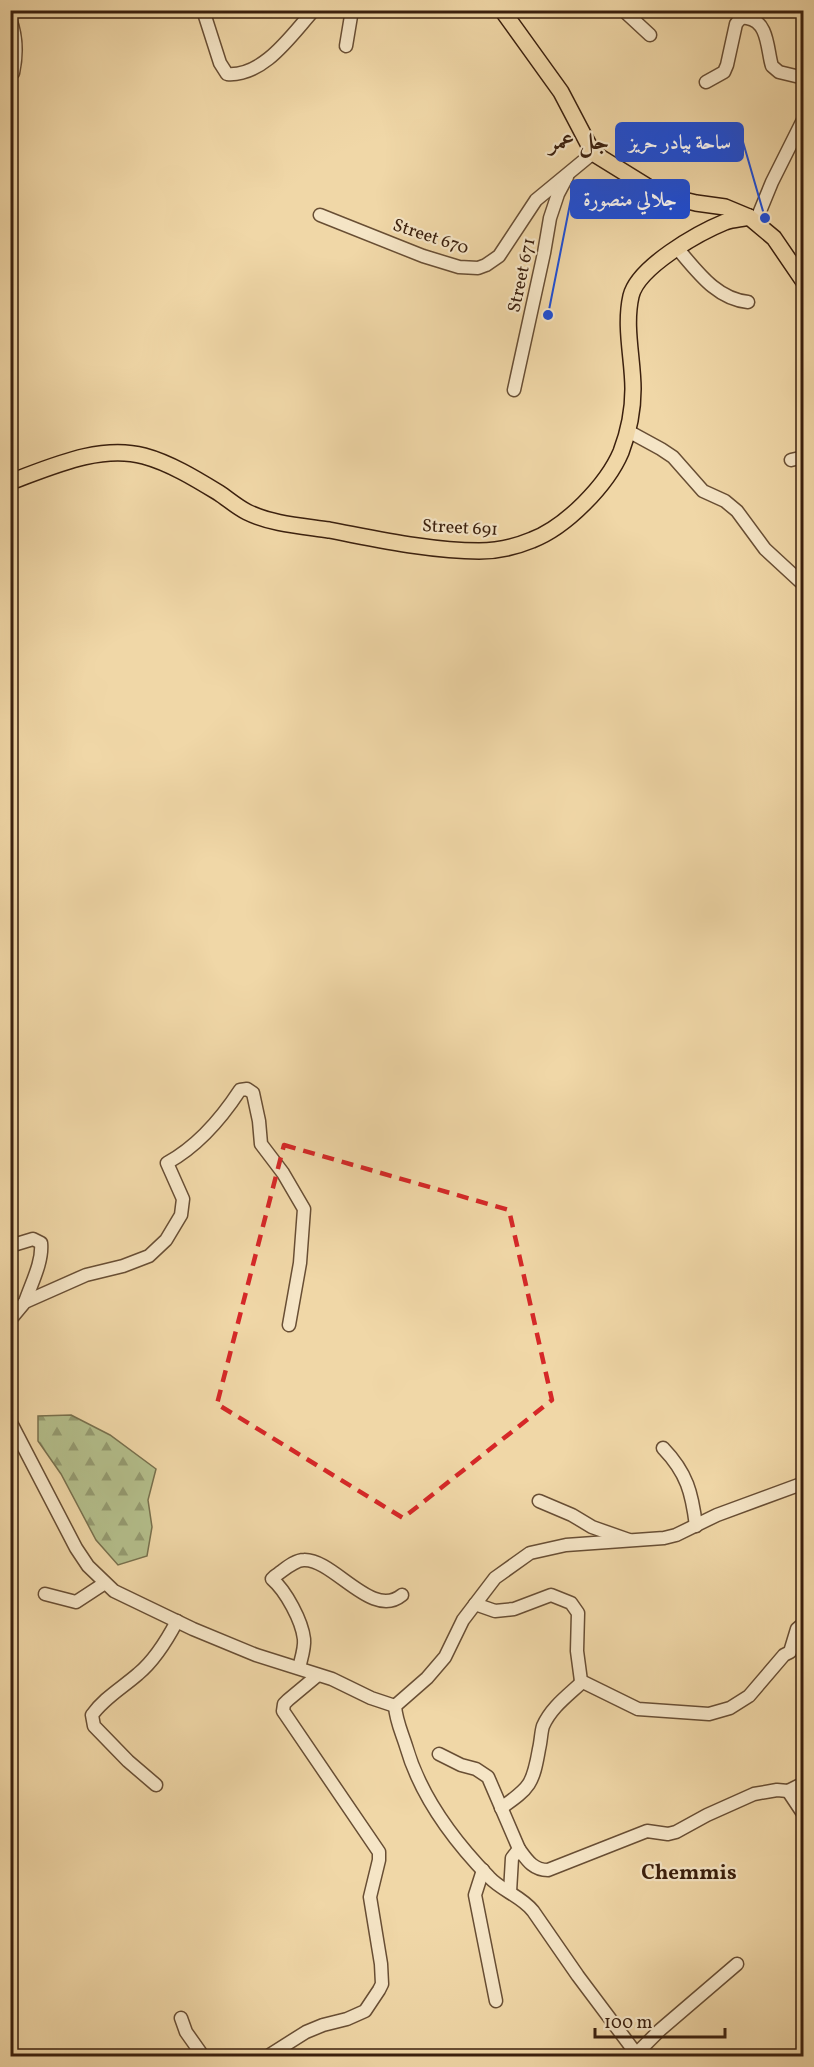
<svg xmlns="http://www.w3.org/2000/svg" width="814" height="2067" viewBox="0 0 814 2067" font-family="Vollkorn,Amiri,serif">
  <defs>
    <pattern id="forest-firs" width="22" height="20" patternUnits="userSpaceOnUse" patternTransform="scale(1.5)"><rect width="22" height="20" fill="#b4bf8c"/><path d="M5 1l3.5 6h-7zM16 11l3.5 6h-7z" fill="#949b71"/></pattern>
  </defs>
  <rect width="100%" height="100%" fill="#f0d7a7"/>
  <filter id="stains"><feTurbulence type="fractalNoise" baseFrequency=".00333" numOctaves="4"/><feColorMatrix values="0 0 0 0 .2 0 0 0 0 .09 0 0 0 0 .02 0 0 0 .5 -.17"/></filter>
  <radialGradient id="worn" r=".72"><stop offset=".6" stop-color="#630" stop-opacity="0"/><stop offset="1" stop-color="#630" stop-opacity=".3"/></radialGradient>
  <path fill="url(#forest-firs)" stroke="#78704d" stroke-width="1.5" d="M71 1415 110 1435 156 1469 148 1500 152 1527 147 1556 118 1565 96 1540 61 1474 38 1441V1416Z"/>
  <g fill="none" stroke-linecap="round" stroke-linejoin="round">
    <defs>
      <g id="minor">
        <path d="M203 10 220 63 227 74C264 77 292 34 314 10"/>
        <path d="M623 10 650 35"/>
        <path d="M10 19C17 37 17 54 13 73L10 75"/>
        <path d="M346 46 352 10"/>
        <path d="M706 82 724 72 727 65 736 24C739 20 741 17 747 18 769 21 767 51 772 66L779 72 804 78"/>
        <path d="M320 215 423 256 459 267 478 268 486 265 499 256 536 200 593 153"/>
        <path d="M756 221 772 182 804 118"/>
        <path d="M677 248C697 271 716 299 748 302"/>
        <path d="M514 390 544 253 550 218 558 194 567 177"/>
        <path d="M628 431 661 449 673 457 703 491 725 501 737 511 765 549 804 585"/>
        <path d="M791 460 804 457"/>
        <path d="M10 1246 33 1239 41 1243C43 1262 31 1284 25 1302"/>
        <path d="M10 1320 25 1302 86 1275 123 1266 149 1256 166 1240 181 1215 183 1199 167 1163C198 1146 221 1119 240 1090L247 1089 253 1093 259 1121 261 1144 283 1173 304 1209 300 1263 289 1325"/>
        <path d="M10 1421 76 1548 88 1566 114 1591 193 1629 256 1655 332 1679 371 1698 395 1706"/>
        <path d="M663 1448C687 1473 692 1493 696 1526"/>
        <path d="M539 1501 572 1515 592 1527 629 1540"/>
        <path d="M45 1594 76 1602 105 1583"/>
        <path d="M475 1604 495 1611 514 1609 551 1595 571 1603 578 1613 577 1651 581 1681 638 1709 709 1714 730 1708 749 1696 784 1655 790 1652 797 1629 804 1623"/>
        <path d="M299 1668C301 1659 305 1648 304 1639 302 1621 286 1591 272 1579L275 1576C283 1571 294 1560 304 1560 334 1559 372 1620 402 1595"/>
        <path d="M804 1753V1755"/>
        <path d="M439 1754 461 1765 476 1769 488 1777 519 1849 512 1858 510 1892"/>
        <path d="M156 1785 128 1761 94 1726 92 1715C104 1698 122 1688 138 1674 155 1660 167 1640 177 1621"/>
        <path d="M788 1791 804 1815"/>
        <path d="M501 1808C530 1788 533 1784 539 1749 541 1741 541 1732 543 1726 551 1708 566 1697 580 1684L581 1681"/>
        <path d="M519 1849C527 1860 533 1870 548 1870L647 1831 668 1834 676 1832 707 1815 754 1794 777 1790 788 1791 804 1783"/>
        <path d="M483 1870 475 1895 496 2001"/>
        <path d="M181 2018 186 2032 203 2056"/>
        <path d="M636 2054 660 2030 737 1964"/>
        <path d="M268 2056 306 2032 323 2025 347 2019 365 2011 379 1990 382 1984 381 1964 370 1897 379 1860V1852L283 1711 284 1704 288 1700 318 1675"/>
        <path d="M638 2056 578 1976 533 1911C521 1896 502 1891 489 1877 454 1841 420 1795 406 1746 402 1733 396 1721 395 1706L427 1678 445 1657 463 1620 495 1578 530 1553 566 1545 664 1538 676 1535 717 1515 804 1483"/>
      </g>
      <g id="major">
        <path d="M502 10 561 92 593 153 648 187 671 197 696 203 725 207 749 217 774 238 804 282"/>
        <path d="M10 482C51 467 100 444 144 456 170 463 196 479 219 493 228 499 237 507 247 512 271 524 302 526 329 530 377 539 430 551 479 551 498 551 515 547 532 540 566 527 607 485 621 452 629 431 633 411 633 389 633 359 624 327 631 296 638 267 698 233 725 222 733 219 742 219 749 217"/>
      </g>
    </defs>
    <use href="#minor" stroke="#684e34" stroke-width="15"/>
    <use href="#major" stroke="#3b200e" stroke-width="18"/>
    <use href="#minor" stroke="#f5e5c6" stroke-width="12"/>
    <use href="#major" stroke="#f0d7a7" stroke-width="15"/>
  </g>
  <path fill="none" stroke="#d62828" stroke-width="4.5" stroke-dasharray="12 8" stroke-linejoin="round" d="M284 1145 509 1210 552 1400 403 1518 217 1404Z"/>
  <g text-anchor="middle" stroke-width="4.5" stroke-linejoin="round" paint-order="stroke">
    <g font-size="18" fill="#3b200e" stroke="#f5e5c6">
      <text transform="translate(431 236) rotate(18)" y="6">Street 670</text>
      <text transform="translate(521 275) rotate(-78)" y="6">Street 671</text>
      <text transform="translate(460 527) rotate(3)" y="6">Street 691</text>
    </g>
    <g font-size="21" font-weight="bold" fill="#3b200e" stroke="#f5e5c6">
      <text x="689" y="1879">Chemmis</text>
    </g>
    <g font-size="24" font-weight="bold" fill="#3b200e" stroke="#f5e5c6">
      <text x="579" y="149">جل عمر</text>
    </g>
  </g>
  <path fill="none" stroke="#1d4ed8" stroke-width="2" d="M765 218L743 142M548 315L571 199"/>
  <g fill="#1d4ed8" stroke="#f5e5c6" stroke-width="2">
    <circle cx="765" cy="218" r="6"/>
    <circle cx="548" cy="315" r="6"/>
  </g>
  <g fill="#1d4ed8" stroke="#1d4ed8" stroke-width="2">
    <rect x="616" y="123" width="127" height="38" rx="6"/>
    <rect x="571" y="180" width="118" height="38" rx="6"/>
  </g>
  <g font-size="20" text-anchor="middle" font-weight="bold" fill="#fff">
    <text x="680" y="149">ساحة بيادر حريز</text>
    <text x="630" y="206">جلالي منصورة</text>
  </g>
  <rect width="814" height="2067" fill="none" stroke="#f0d7a7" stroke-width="36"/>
  <rect x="12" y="12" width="790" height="2043" fill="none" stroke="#3b200e" stroke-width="3"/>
  <rect x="18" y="18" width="778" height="2031" fill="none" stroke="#3b200e" stroke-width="1.5"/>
  <path d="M595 2028v9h130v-9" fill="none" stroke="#3b200e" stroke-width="3"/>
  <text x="604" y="2028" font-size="18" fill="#3b200e" stroke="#f5e5c6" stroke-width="4.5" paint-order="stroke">100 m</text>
  <rect width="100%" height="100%" filter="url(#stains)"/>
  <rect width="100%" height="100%" fill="url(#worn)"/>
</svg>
